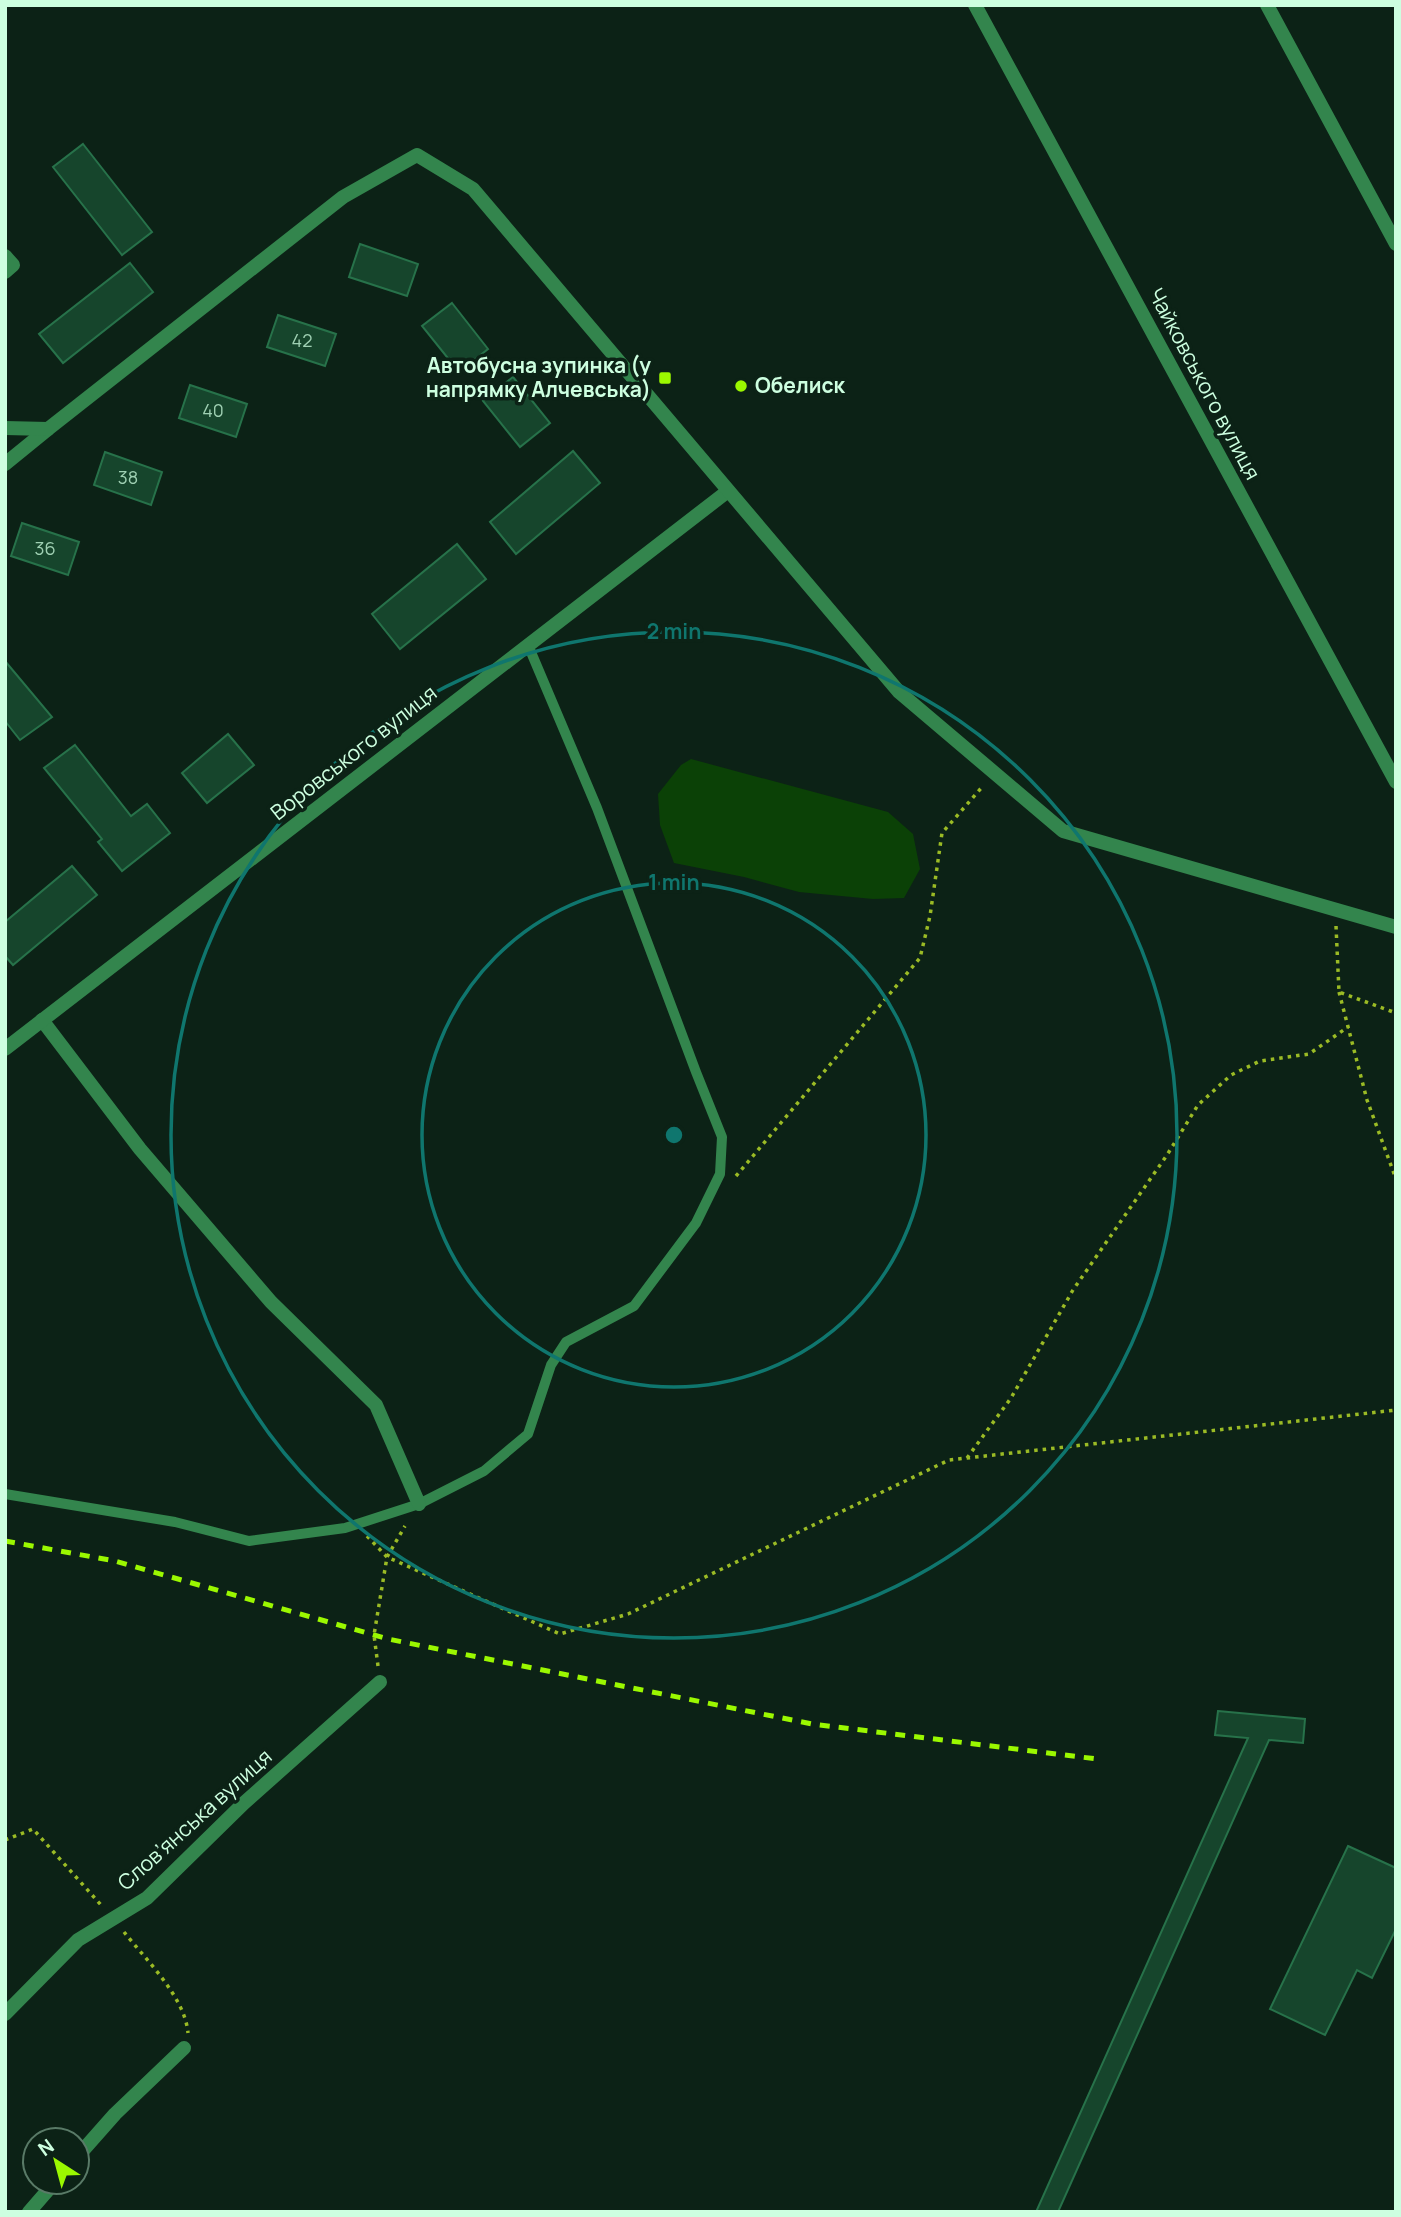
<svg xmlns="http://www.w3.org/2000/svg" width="1401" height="2217" viewBox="0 0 1401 2217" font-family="Manrope,sans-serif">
  <rect width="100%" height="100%" fill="#0c2216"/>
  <path fill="#0b4106" d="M691 759 888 812 913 834 920 869 904 898 873 899 799 892 744 877 674 863 660 825 658 794 681 765Z"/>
  <g fill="#16452c" stroke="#27724a" stroke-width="2">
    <path d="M83 144 152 232 122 255 53 167Z"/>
    <path d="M360 244 418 264 407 296 349 277Z"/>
    <path d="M130 263 153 292 63 363 39 334Z"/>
    <path d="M452 303 488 349 459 372 422 326Z"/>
    <path d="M278 315 336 334 325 366 267 347Z"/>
    <path d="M513 377 550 423 520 447 483 401Z"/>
    <path d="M190 385 247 404 236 437 179 418Z"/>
    <path d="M573 451 600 483 516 554 490 522Z"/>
    <path d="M105 452 162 472 151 505 94 485Z"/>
    <path d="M22 523 79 542 68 575 11 556Z"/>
    <path d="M457 544 486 579 400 649 372 614Z"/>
    <path d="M5 661 52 717 20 740 5 721Z"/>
    <path d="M228 734 254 765 207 803 182 773Z"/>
    <path d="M75 745 131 816 147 804 170 833 122 871 98 842 102 839 44 768Z"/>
    <path d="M72 866 97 895 13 965 5 956V922Z"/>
    <path d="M1218 1711 1305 1719 1303 1743 1269 1740 1058 2212H1036L1248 1738 1215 1735Z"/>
    <path d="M1348 1846 1396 1868V1929L1372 1978 1357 1970 1325 2035 1270 2009Z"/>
  </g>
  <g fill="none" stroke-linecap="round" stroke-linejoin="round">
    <g stroke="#9bbb25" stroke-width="3.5" stroke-dasharray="3.5 5" stroke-linecap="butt">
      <path d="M1336 926 1339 992 1396 1013"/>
      <path d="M1339 992 1367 1100 1396 1179"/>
      <path d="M736 1176 920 958 930 916 942 833 983 786"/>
      <path d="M967 1458 1011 1398 1073 1290 1167 1155 1198 1105 1231 1075 1260 1061 1309 1054 1348 1027"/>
      <path d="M367 1536 387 1557 560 1634 628 1614 949 1460 1396 1410"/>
      <path d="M378 1666 374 1635 387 1557 405 1526"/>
      <path d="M5 1840 33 1829 101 1905"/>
      <path d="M124 1932C146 1960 185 1997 188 2033"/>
    </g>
    <path stroke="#33854d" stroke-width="10" d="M5 1494 175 1522 249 1541 345 1528 419 1504 484 1471 528 1434 551 1365 566 1342 634 1306 696 1223 720 1174 722 1137 696 1072 597 808 528 645"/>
    <g stroke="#33854d" stroke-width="14">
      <path d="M975 5 1396 782"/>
      <path d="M1267 5 1396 244"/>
      <path d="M5 256 13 265 5 272"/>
      <path d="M5 464 48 429"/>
      <path d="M42 1020 140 1149 271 1302 376 1405 419 1504"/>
      <path d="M5 1049 728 491"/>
      <path d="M5 2014 78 1940 147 1898 244 1803 380 1682"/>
      <path d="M77 2157 115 2114 184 2048"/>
      <path d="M29 2212 55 2182"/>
    </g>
    <path stroke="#33854d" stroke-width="14" d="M5 428 48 429 343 197 417 155 473 189 899 692 1063 831 1396 927"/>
    <path stroke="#9bf800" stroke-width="5" stroke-dasharray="10 9" stroke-linecap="butt" d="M5 1541 115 1561 388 1639 812 1724 1097 1759"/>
  </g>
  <g fill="none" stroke="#0f766e" stroke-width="3.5">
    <circle cx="674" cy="1135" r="252"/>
    <circle cx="674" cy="1135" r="503"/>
  </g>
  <g fill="#9bf800" stroke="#0c2216" stroke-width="2.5">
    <rect x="658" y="371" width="14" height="14" rx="3.5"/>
    <circle cx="741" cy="386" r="7"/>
  </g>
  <g text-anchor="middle" stroke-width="7" stroke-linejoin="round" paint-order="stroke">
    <g font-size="18" fill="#9fd0b3">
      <text x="302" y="347">42</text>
      <text x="213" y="417">40</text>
      <text x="128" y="484">38</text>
      <text x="45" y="555">36</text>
    </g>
    <g font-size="21" font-weight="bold" fill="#cdffe0" stroke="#0c2216" text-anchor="end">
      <text x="651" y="373">Автобусна зупинка (у<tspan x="651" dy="24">напрямку Алчевська)</tspan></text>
      <text x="755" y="393" text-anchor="start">Обелиск</text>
    </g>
    <g font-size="21" fill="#cdffe0" stroke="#0c2216">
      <text transform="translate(1204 384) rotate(62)" y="7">Чайковського вулиця</text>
      <text transform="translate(354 753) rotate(-38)" y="7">Воровського вулиця</text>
      <text transform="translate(195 1820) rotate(-42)" y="7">Слов’янська вулиця</text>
    </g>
  </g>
  <circle cx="674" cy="1135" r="10" fill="#0f766e" stroke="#0c2216" stroke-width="3.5"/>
  <g font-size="21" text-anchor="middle" font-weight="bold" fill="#0f766e" stroke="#0c2216" stroke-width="7" stroke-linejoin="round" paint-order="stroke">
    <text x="674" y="639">2 min</text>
    <text x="674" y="890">1 min</text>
  </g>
  <rect width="1401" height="2217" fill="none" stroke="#cdffe0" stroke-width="14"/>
  <g transform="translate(56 2161) rotate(324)"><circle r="33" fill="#0c2216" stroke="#597a67" stroke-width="2"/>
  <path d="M0-5L12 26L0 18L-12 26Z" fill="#9bf800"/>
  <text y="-10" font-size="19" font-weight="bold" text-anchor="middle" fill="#cdffe0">N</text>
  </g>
</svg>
